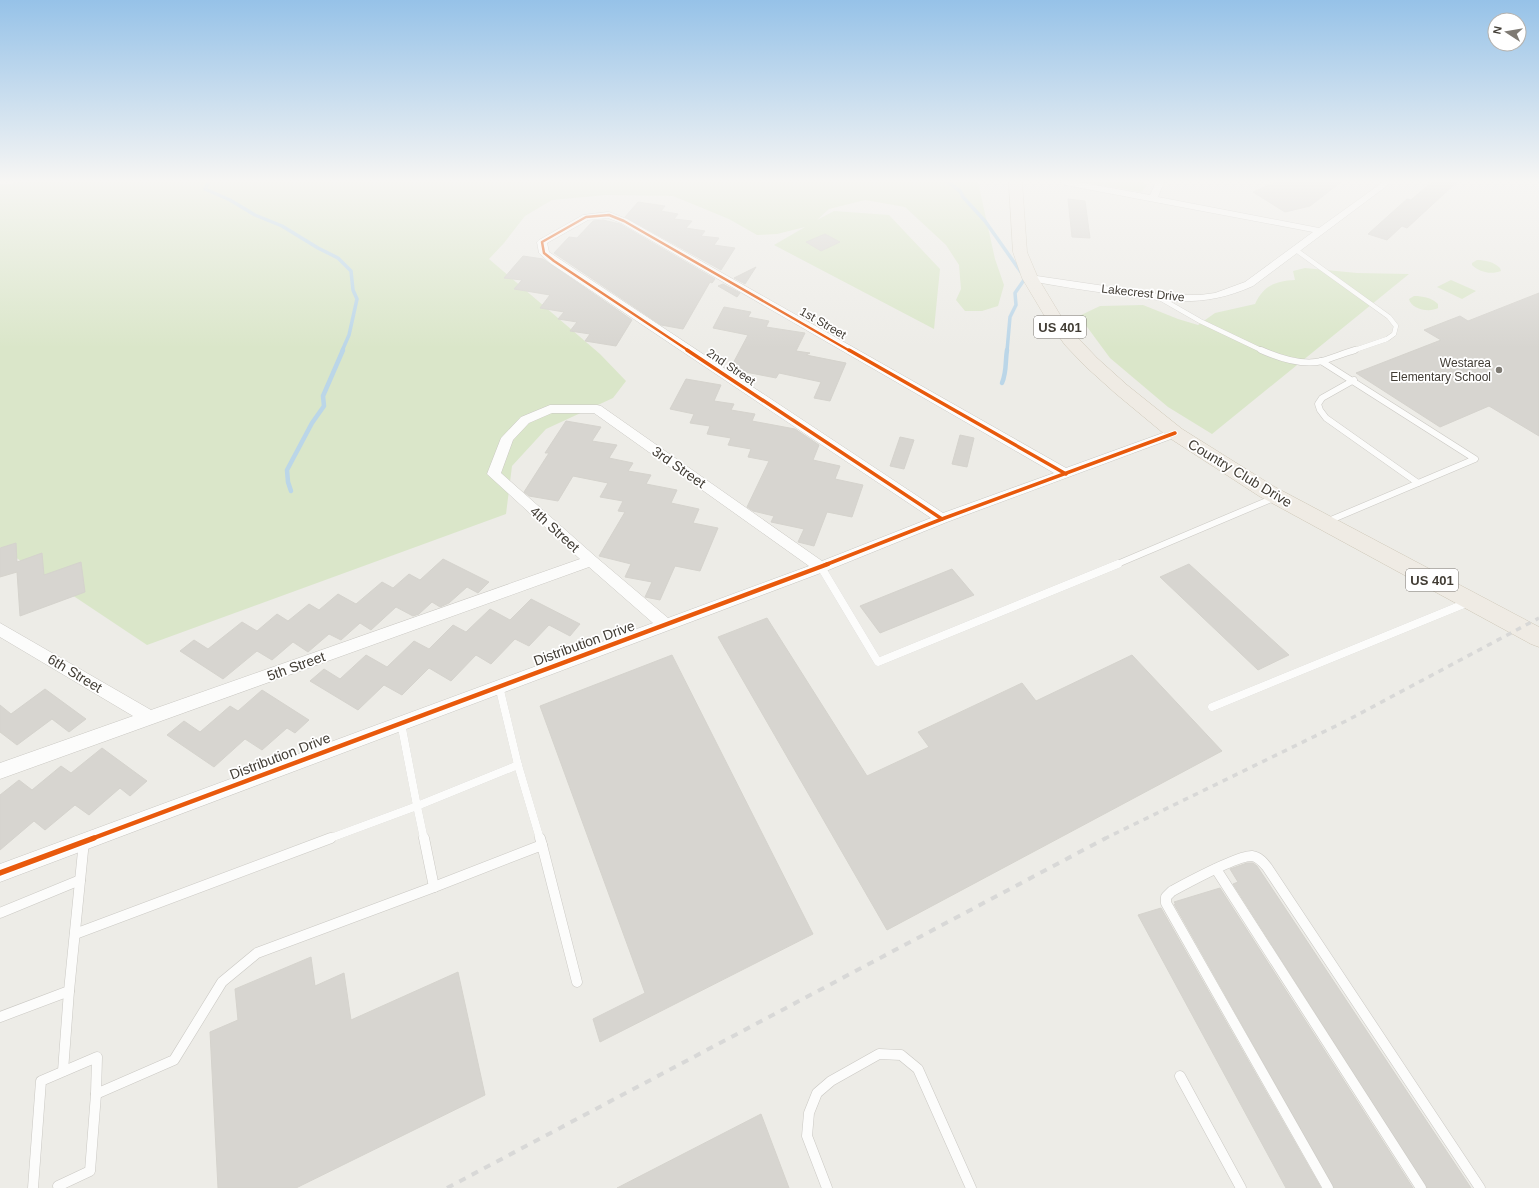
<svg xmlns="http://www.w3.org/2000/svg" width="1539" height="1188" viewBox="0 0 1539 1188" font-family="Helvetica,sans-serif">
  <rect width="100%" height="100%" fill="#edece7"/>
  <g fill="#dae6c9">
    <path d="M21 182H978L995 259 1004 285 998 306 982 311H965L956 300 961 289 959 265 946 245 905 207 865 200 829 209 817 220 834 211 889 215 940 269 934 329 774 245 805 227 777 234 757 235 729 219 673 196 606 195 552 200 525 216 504 243 489 259 600 354 626 381 613 398 546 429 512 466 506 514 147 645 0 547V185Z"/>
    <path d="M1083 182H1144L1147 186 1141 192Z"/>
    <path d="M1477 260C1485 260 1494 262 1500 268L1501 271C1491 275 1479 272 1472 265V263Z"/>
    <path d="M1305 268 1357 273 1409 274 1212 434 1168 407 1110 358 1079 316 1100 306 1143 305 1178 319 1198 325 1215 313 1255 304C1264 285 1276 281 1295 280L1293 271Z"/>
    <path d="M1451 280 1476 291 1462 299 1437 287Z"/>
    <path d="M1414 296C1423 296 1432 298 1438 304V308C1429 313 1411 309 1409 299Z"/>
  </g>
  <g fill="none" stroke-linecap="round" stroke-linejoin="round">
    <g stroke="#bbd6e8" stroke-width="3.5">
      <path d="M209 182 205 189 230 200 255 215 282 226 318 248 338 258 351 271 353 290 357 299 349 335 342 351"/>
      <path d="M948 182 960 191 963 197 985 221 1023 275 1024 280 1015 293 1016 305 1010 317 1007 351"/>
    </g>
    <g stroke="#bbd6e8" stroke-width="4.5">
      <path d="M1002 383C1007 371 1005 362 1007 350"/>
      <path d="M291 491 288 482 287 470 312 423 324 406 323 396 343 350"/>
    </g>
  </g>
  <g fill="#d7d5d0" stroke="#d5d3cd">
    <path d="M1276 182H1341L1310 206 1285 212 1253 192Z"/>
    <path d="M1432 182H1457L1407 228 1402 226 1387 240 1368 234 1407 199 1411 200Z"/>
    <path d="M1068 199 1085 201 1090 238 1072 237Z"/>
    <path d="M638 202 665 206 661 211 678 214 674 219 692 221 686 228 705 231 701 236 719 238 714 245 735 248 721 270 625 217Z"/>
    <path d="M603 220 620 224 715 279 712 283 710 282 683 329 661 325 554 253 569 237 577 238 593 221Z"/>
    <path d="M825 234 840 242 821 251 806 242Z"/>
    <path d="M523 256 543 259 632 320 616 346 585 341 590 334 570 331 577 322 558 319 564 312 540 308 550 295 514 289 522 280 504 278Z"/>
    <path d="M756 267 745 284 734 278Z"/>
    <path d="M723 284 740 293 737 297 718 286Z"/>
    <path d="M1539 293V436L1489 406 1440 427 1356 373 1441 340 1424 330 1460 316 1468 321Z"/>
    <path d="M724 307 751 312 748 317 769 321 766 327 805 333 796 351 810 353 806 355 846 363 830 401 814 398 821 382 779 373 776 378 730 369 748 335 713 328Z"/>
    <path d="M686 379 721 385 714 401 734 404 731 410 755 414 752 421 795 429 819 445 813 460 840 466 835 479 863 485 852 517 827 512 814 546 798 542 804 529 771 522 774 516 753 511 747 507 769 461 748 457 751 449 728 445 731 438 707 434 710 426 690 423 694 414 670 409Z"/>
    <path d="M566 421 601 427 592 441 617 445 609 458 633 463 628 471 651 475 646 484 677 490 671 503 699 509 693 523 718 528 700 571 675 566 660 600 645 597 652 582 625 577 631 564 599 556 625 512 618 511 623 501 600 497 608 483 573 476 558 501 529 496 524 492 549 453H545Z"/>
    <path d="M960 435 974 438 967 467 952 464Z"/>
    <path d="M900 437 914 440 904 469 890 466Z"/>
    <path d="M16 543 17 562 42 553 44 575 81 562 85 592 20 616 17 572 0 577V548Z"/>
    <path d="M443 559 489 582 478 593 467 587 449 603 440 607 432 602 419 614 413 616 396 607 371 630 360 623 341 640 329 634 308 652 293 642 272 660 257 651 223 679 180 651 194 640 208 649 242 622 257 631 277 614 288 621 309 604 319 610 338 594 356 604 382 582 393 588 409 574 420 580Z"/>
    <path d="M1189 564 1289 655 1258 670 1160 577Z"/>
    <path d="M952 569 974 595 880 633 860 606Z"/>
    <path d="M531 599 580 624 570 636 549 625 529 646 515 639 491 664 476 655 451 681 429 668 402 695 384 685 358 710 310 681 324 669 340 679 366 655 387 667 414 641 429 649 453 625 466 632 490 609 510 620Z"/>
    <path d="M767 618 867 776 929 747 918 732 1022 683 1036 701 1132 655 1222 751 887 930 718 637Z"/>
    <path d="M672 655 813 934 600 1042 593 1019 645 993 540 706Z"/>
    <path d="M45 689 86 719 69 732 52 719 17 745 0 732V705L11 714Z"/>
    <path d="M262 690 309 720 295 733 287 728 262 750 245 739 214 767 167 735 184 721 200 732 230 706 238 711Z"/>
    <path d="M102 748 147 781 130 796 120 788 89 815 75 805 45 830 34 821 0 850V795L19 780 32 790 61 766 71 773Z"/>
    <path d="M1247 863H1253L1257 866 1471 1188H1427L1233 884 1238 882 1230 869Z"/>
    <path d="M1220 888 1413 1188H1334L1174 904H1176L1174 902Z"/>
    <path d="M1161 908 1321 1188H1286L1138 915Z"/>
    <path d="M311 957 315 986 344 973 351 1020 458 972 485 1095 296 1188H218L210 1032 238 1020 235 989Z"/>
    <path d="M761 1114 789 1188H617Z"/>
  </g>
  <g fill="none" stroke-linecap="round" stroke-linejoin="round">
    <defs>
      <g id="service-far3">
        <path d="M1296 250 1389 317 1396 326 1394 334 1387 339 1352 351"/>
        <path d="M1158 297 1200 321 1263 351"/>
      </g>
      <g id="service-far2">
        <path d="M1261 350C1279 358 1303 366 1322 361 1333 358 1344 353 1355 350"/>
        <path d="M1321 361 1475 459 1326 522"/>
        <path d="M1354 380 1322 398 1318 404 1320 410 1326 418 1418 483"/>
        <path d="M1115 565 1276 497"/>
      </g>
      <g id="service-far1">
        <path d="M821 567 878 662 1118 564"/>
        <path d="M499 686 518 765 540 839"/>
        <path d="M1212 707 1469 602"/>
        <path d="M401 723 417 806 518 765"/>
        <path d="M328 839 417 806 424 839"/>
      </g>
      <g id="service">
        <path d="M540 838 542 845"/>
        <path d="M1216 869 1421 1188"/>
        <path d="M434 887 542 845 577 982"/>
        <path d="M0 913 80 880"/>
        <path d="M75 934 331 838"/>
        <path d="M0 1017 69 991 84 841"/>
        <path d="M63 1071 69 991"/>
        <path d="M1180 1076 1241 1188"/>
        <path d="M58 1186 90 1171 96 1094"/>
        <path d="M33 1188 41 1081 97 1057 96 1094 174 1060 222 982 257 953 434 887 424 838"/>
        <path d="M827 1188 807 1136 809 1113 817 1093 831 1081 879 1054 901 1055 918 1069 971 1188"/>
        <path d="M1328 1188 1166 903V897L1172 891C1187 883 1238 855 1252 856 1259 857 1263 862 1267 867L1480 1188"/>
      </g>
      <g id="minor">
        <path d="M1061 182H1078L1150 195 1156 182H1164L1158 197 1319 228 1383 182H1392L1253 286C1202 309 1164 301 1112 294 1084 290 1057 286 1030 281L1025 278 1030 275 1166 295H1200L1215 293 1245 282 1313 232 1065 185Z"/>
        <path d="M609 212 627 219 1066 468 1171 430H1179L1181 433 1179 436 947 522 826 571 0 882V864L653 623 589 567 0 779V763L133 716 0 637V623L151 710 580 559 487 474 501 438 521 417 550 405H597L601 406 822 561 931 518 550 263 539 253 537 242 539 240 583 215ZM608 218 621 223 1054 473 943 513 549 252 547 243 588 220ZM552 413H594L809 566 668 618 596 557 501 473 513 440 529 423Z"/>
      </g>
      <path id="primary" d="M1009 182H1022L1027 252 1038 278 1062 318 1077 337 1097 358 1127 385 1182 429 1273 486 1539 627V647L1531 644 1259 496 1168 437 1115 393 1085 366 1065 345 1047 320 1022 278 1013 252Z"/>
    </defs>
    <use href="#service-far3" stroke="#cac8c3" stroke-width="5"/>
    <use href="#service-far2" stroke="#cac8c3" stroke-width="7"/>
    <use href="#service-far1" stroke="#cac8c3" stroke-width="8"/>
    <use href="#service" stroke="#cac8c3" stroke-width="11"/>
    <use href="#minor" stroke="#cac8c3" stroke-width="1"/>
    <use href="#primary" stroke="#cec7b7" stroke-width="1"/>
    <use href="#service-far3" stroke="#fcfcfb" stroke-width="4.5"/>
    <use href="#service-far2" stroke="#fcfcfb" stroke-width="6"/>
    <use href="#service-far1" stroke="#fcfcfb" stroke-width="8"/>
    <use href="#service" stroke="#fcfcfb" stroke-width="10"/>
    <use href="#minor" fill="#fcfcfb" fill-rule="evenodd"/>
    <use href="#primary" fill="#efebe4" fill-rule="evenodd"/>
    <path stroke="#d8d8d7" stroke-width="3.5" stroke-dasharray="5.5 5.5" stroke-linecap="butt" d="M1104 839 1346 721 1539 618"/>
    <path stroke="#d8d8d7" stroke-width="4" stroke-dasharray="7 7" stroke-linecap="butt" d="M447 1188 1106 838"/>
    <defs>
      <path id="cycleway-far3" d="M689 351 554 261 544 253 542 242 586 217 609 215 624 221 850 351"/>
      <g id="cycleway-far2">
        <path d="M687 350 942 519"/>
        <path d="M849 350 1066 474"/>
        <path d="M825 565 942 519 1175 433"/>
      </g>
      <path id="cycleway-far1" d="M91 839 828 564"/>
      <path id="cycleway" d="M0 873 94 838"/>
    </defs>
    <use href="#cycleway-far3" stroke="#fff" stroke-width="4"/>
    <use href="#cycleway-far2" stroke="#fff" stroke-width="5.5"/>
    <use href="#cycleway-far1" stroke="#fff" stroke-width="7"/>
    <use href="#cycleway" stroke="#fff" stroke-width="8"/>
    <use href="#cycleway-far3" stroke="#e8590c" stroke-width="2.5"/>
    <use href="#cycleway-far2" stroke="#e8590c" stroke-width="3.5"/>
    <use href="#cycleway-far1" stroke="#e8590c" stroke-width="4.5"/>
    <use href="#cycleway" stroke="#e8590c" stroke-width="5.5"/>
  </g>
  <linearGradient id="sky" x2="0" y2="1"><stop stop-color="#96c2e8"/><stop offset="0.52" stop-color="#f7f6f4"/><stop offset="1" stop-color="#f7f6f4" stop-opacity="0"/></linearGradient>
  <rect width="1539" height="348" fill="url(#sky)"/>
  <circle fill="#7e7a73" stroke="#fff" stroke-width="1.5" cx="1499" cy="370" r="4"/>
  <g text-anchor="middle" stroke-width="3.5" stroke-linejoin="round" paint-order="stroke">
    <g font-size="12" fill="#423d35" stroke="#fff">
      <text transform="translate(1143 293) rotate(6)" y="4">Lakecrest Drive</text>
      <text transform="translate(823 323) rotate(30)" y="4">1st Street</text>
      <text transform="translate(731 367) rotate(34)" y="4">2nd Street</text>
    </g>
    <g font-size="12" fill="#423d35" stroke="#fff" text-anchor="end">
      <text x="1491" y="367">Westarea<tspan x="1491" dy="14">Elementary School</tspan></text>
    </g>
    <g fill="#fff" stroke="#7b7772" stroke-width="1">
      <rect x="1034" y="316" width="52" height="22" rx="3"/>
      <rect x="1406" y="569" width="52" height="22" rx="3"/>
    </g>
    <g font-size="13" font-weight="bold" fill="#423d35">
      <text x="1060" y="332">US 401</text>
      <text x="1432" y="585">US 401</text>
    </g>
    <g font-size="14" fill="#423d35" stroke="#fff">
      <text transform="translate(679 467) rotate(35)" y="5">3rd Street</text>
      <text transform="translate(1240 473) rotate(31)" y="5">Country Club Drive</text>
      <text transform="translate(555 529) rotate(42)" y="5">4th Street</text>
      <text transform="translate(584 643) rotate(-20)" y="5">Distribution Drive</text>
      <text transform="translate(296 666) rotate(-20)" y="5">5th Street</text>
      <text transform="translate(75 673) rotate(31)" y="5">6th Street</text>
      <text transform="translate(280 756) rotate(-21)" y="5">Distribution Drive</text>
    </g>
  </g>
  <g transform="translate(1507 32) rotate(282)"><circle r="19" fill="#ffffff" stroke="#b3b1ae"/>
  <path d="M0-3L7 15L0 10L-7 15Z" fill="#7e7a73"/>
  <text y="-6" font-size="11" font-weight="bold" text-anchor="middle" fill="#423d35">N</text>
  </g>
</svg>
